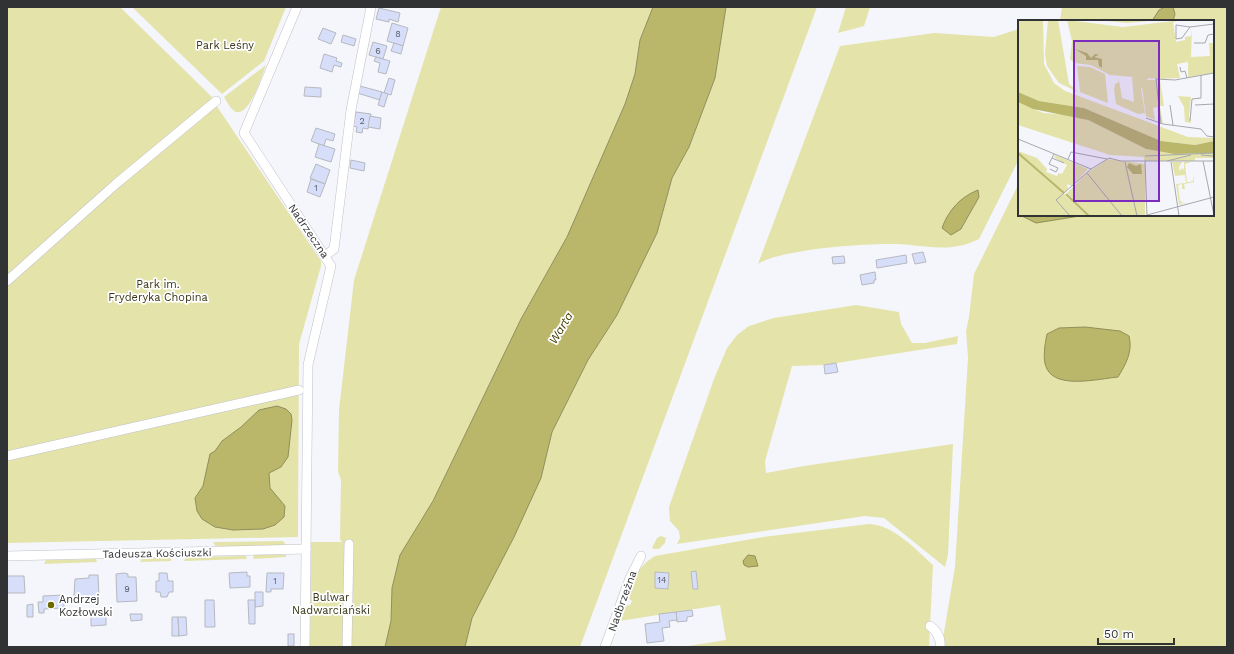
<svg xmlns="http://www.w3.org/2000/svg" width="1234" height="654" viewBox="0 0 1234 654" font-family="'Work Sans',sans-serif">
  <rect width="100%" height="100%" fill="#f4f6fc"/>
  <g fill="#e4e3aa" fill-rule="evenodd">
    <path d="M7 7H120L214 99 216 105 321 261V266L299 344 298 537 7 543Z"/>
    <path d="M132 7H286L264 61 222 94Z"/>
    <path d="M441 7H653L640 40 635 74 625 104 567 237 521 319 433 501 400 555 392 588 391 621 385 647H352V543L350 647H310L311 542H342L340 539 341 480 338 472 339 410 354 280Z"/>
    <path d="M726 7H817L580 647H465L472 618 541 478 552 432 588 360 617 315 657 233 672 178 689 147 715 78Z"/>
    <path d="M846 7H870L864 26 838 33Z"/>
    <path d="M1062 7H1227V647H944L943 638 955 567 968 358 966 331 969 317 974 274 1019 183V215H1213V21H1060Z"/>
    <path d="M1019 29V159L979 239C948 254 928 245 895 244 865 243 781 249 758 264L840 46 934 33 994 37ZM978 190 979 197 962 229 947 215Z"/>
    <path d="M266 65C262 75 250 116 236 112 231 110 227 102 224 97Z"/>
    <path d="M856 305 899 312 901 324 912 343H925L958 336 957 344 824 365 792 366 765 461 766 473 804 466 953 444 948 555 945 567 884 518 865 516 677 544 680 538 679 531 670 521 669 507 714 379 727 348 737 335 749 326 774 318Z"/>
    <path d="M869 524C894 525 915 549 933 565L929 647H682L726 640 720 605 620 621 626 606 630 605 632 601 629 599C632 579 638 566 655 556L763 537Z"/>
    <path d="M661 536 666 538 665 543 659 549H654L652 548 657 538Z"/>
    <path d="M283 541 286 545 216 547 213 542Z"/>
    <path d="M254 555H286V557L253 559Z"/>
    <path d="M246 556 247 559 184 561 186 557Z"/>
    <path d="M142 558H170L171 559V561L140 562Z"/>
    <path d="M96 559 97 562 44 564 46 560Z"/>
  </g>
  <g fill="#bab76b" stroke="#918f5a">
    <path d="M653 7H726L715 78 689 147 672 178 657 233 617 315 588 360 552 432 541 478 514 537 472 618 465 647H385L391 621 392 588 400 555 433 501 521 319 567 237 625 104 635 74 640 40Z"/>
    <path d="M1165 7H1173L1175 14 1173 21H1152L1159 10Z"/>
    <path d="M978 190 979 197 961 229 951 235 942 228C948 211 960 197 978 190Z"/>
    <path d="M1020 215H1086L1036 223Z"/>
    <path d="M1085 327 1120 331 1129 336C1133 351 1126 364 1118 377 1098 379 1057 389 1047 369 1042 360 1045 344 1047 334L1059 328Z"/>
    <path d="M277 406 286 409 291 414 292 420 288 457 281 467 269 473 270 488 285 506 284 517 275 525 263 529 233 530 215 527 202 519 197 511 195 498 203 486 210 454 215 451 222 441 241 427 259 410Z"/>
    <path d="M748 555 755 556 758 566 748 567 744 565 743 561Z"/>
  </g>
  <g fill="#d6defa" stroke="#b7b9bf">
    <path d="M379 8 400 13 398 22 389 19V22L376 19Z"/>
    <path d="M392 23 408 28 403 46 387 41Z"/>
    <path d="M323 28 336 33 331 44 318 39Z"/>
    <path d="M343 35 356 39 354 46 341 42Z"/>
    <path d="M373 42 387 46 383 59 369 55Z"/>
    <path d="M394 43 403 46 401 54 391 51Z"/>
    <path d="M324 54 337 58 336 61 342 63 341 67 334 65 332 72 320 68Z"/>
    <path d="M376 57 390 61 386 74 378 72 380 63 374 61Z"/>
    <path d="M389 78 395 80 391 95 384 93Z"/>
    <path d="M360 86 382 92 380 100 357 93Z"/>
    <path d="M305 87 321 88V97L304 96Z"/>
    <path d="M382 92 388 94 384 107 378 105Z"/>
    <path d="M356 112 371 114 368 129 363 128 362 133 356 132 357 127 353 126Z"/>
    <path d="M370 116 381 118 380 129 368 127Z"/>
    <path d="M316 128 335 134 333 141 326 139 324 146 311 141Z"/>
    <path d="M319 144 335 149 331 162 315 157Z"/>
    <path d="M351 160 365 163 364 171 350 168Z"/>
    <path d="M316 164 330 170 325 184 310 178Z"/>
    <path d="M311 179 325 184 320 197 307 192Z"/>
    <path d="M923 252 926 262 915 264 912 254Z"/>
    <path d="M906 255 907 263 877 268 876 260Z"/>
    <path d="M844 256 845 263 833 264 832 257Z"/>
    <path d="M875 272 876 280H874V283L862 285 860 275Z"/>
    <path d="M836 363 838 372 825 374 824 365Z"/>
    <path d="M696 571 698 589H693L691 572Z"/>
    <path d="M247 572V576H250V587L230 588 229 573Z"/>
    <path d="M655 572 669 573 668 589 655 588Z"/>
    <path d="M124 573 128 574V577H136L137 601 117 602 116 574Z"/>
    <path d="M159 573H167L168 581H173V592H169L167 597H161L160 592H156V581H159Z"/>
    <path d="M267 573H284L283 589H271V592H266Z"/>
    <path d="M89 575H98L99 597 74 596 75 579 89 578Z"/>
    <path d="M7 576H24L25 593H7Z"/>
    <path d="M255 592H263V606L255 607Z"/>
    <path d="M64 595V608L44 609V613H39L38 602H43V596Z"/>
    <path d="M205 600H214L215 627H205Z"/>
    <path d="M248 600H255V624H249Z"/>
    <path d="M33 604V617H27V605Z"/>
    <path d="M692 610 693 616 687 617V621L677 622 676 612Z"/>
    <path d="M91 612H106V625L91 626Z"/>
    <path d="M676 612 677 620 669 621 670 627 662 628 664 641 647 643 645 624 660 622 659 614Z"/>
    <path d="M130 614H142V620L131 621Z"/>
    <path d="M172 617H178L179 636H172Z"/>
    <path d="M178 617H186L187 635 179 636Z"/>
    <rect x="288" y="634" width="6" height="12"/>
  </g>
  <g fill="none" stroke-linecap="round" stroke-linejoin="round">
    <defs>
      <g id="street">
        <path d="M297 7 244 133 331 266 308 365 305 647"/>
        <path d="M326 255 334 249 351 110 371 7"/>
        <path d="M7 281 117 183 216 101"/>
        <path d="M7 456 299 390"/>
        <path d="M7 556 306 549"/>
        <path d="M930 626C937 631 941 638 940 647"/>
        <path d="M347 647 349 544"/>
        <path d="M605 647 630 578 641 556"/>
      </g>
    </defs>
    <use href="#street" stroke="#c1c2c8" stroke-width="10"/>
    <use href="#street" stroke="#fff" stroke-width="9"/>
  </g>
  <circle fill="#6d6800" stroke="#fff" stroke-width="1.5" cx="51" cy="605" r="4"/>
  <g text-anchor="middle" stroke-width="3.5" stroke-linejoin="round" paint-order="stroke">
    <g font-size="9" fill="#5a5d66">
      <text x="398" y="37">8</text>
      <text x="378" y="54">6</text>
      <text x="362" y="124">2</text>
      <text x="316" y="191">1</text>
      <text x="662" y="583">14</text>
      <text x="275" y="584">1</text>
      <text x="127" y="592">9</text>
    </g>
    <g font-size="11" fill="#393716" stroke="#fff">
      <text x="225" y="49">Park Leśny</text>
      <text x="158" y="288">Park im.<tspan x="158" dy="13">Fryderyka Chopina</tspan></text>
      <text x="331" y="601">Bulwar<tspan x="331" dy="13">Nadwarciański</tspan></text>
    </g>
    <g font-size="11" fill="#313234" stroke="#fff">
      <text transform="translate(309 231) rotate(56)" y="4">Nadrzeczna</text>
      <text transform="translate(157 553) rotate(-1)" y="4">Tadeusza Kościuszki</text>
      <text transform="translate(622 601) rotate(-70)" y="4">Nadbrzeżna</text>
    </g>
    <g font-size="11" fill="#313234" stroke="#fff" text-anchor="start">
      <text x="59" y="603">Andrzej<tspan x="59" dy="13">Kozłowski</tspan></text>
    </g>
    <g font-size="12" font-style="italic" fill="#413e00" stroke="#fff">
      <text transform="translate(561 328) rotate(-59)" y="4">Warta</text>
    </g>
  </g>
  <g transform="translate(1018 20)">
    <rect width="196" height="196" fill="#f4f6fc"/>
    <path d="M0 0H25L26 44 36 63 47 71 170 117 196 118V121L177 125 143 121 66 88 21 81 2 73 0 72ZM30 0H40L51 64 60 72 41 63 29 46 27 34ZM49 0 105 7 164 0 155 2 158 22 167 20V17L173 16 174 8 173 37 192 36 191 23H196V53L170 57V42L159 44 162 58 139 59 92 55 73 45 56 43 52 39 54 21ZM78 0H142L109 3ZM59 46 72 47 87 54 90 83 62 72ZM100 57 101 60 104 78 116 82 114 57 130 58 123 69 127 93 120 94 98 84 96 70 97 64 101 62ZM129 60H142L146 86H142L145 104 142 102 139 87 135 88 137 100 128 96 124 67ZM160 76 173 77 171 96 173 103 167 102 166 87ZM0 82 25 93 53 95 70 100 128 129 156 134 196 133V138H177V141H126V137L92 135 0 105ZM0 131 19 138 29 149 28 152 39 156 41 153 44 154 49 145 36 137 37 135 70 149 54 166 49 164 50 169 46 174 70 196H0ZM90 139 127 144V196H72L49 173 69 153ZM154 142H164L161 147 162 151 164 148 166 150V142H173L167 144 169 162H172L171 154 172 162 175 161V154L176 162 166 164 167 169H164V164L160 165 162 181 165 182 162 184 171 183 162 185 161 184 158 164 168 163 167 155 157 156Z" fill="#e4e3aa"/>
    <path d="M57 29 69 33 73 38 77 34 81 35 76 37 84 39V48L81 46 80 40H68V36ZM0 72 21 81 66 88 143 121 177 125 196 121V133L156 134 128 129 70 100 15 89 0 82ZM111 143 118 146 123 144 124 154H115L109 147Z" fill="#bab76b"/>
    <path fill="none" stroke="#bab76b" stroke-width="2" d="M0 133 46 173M48 174 71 196"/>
    <path fill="none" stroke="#a6a8ac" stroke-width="1" d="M172 7 164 18 158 19V5L172 7 196 4M176 23H187L190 15 196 14M162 47 163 52 167 51 169 58M152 85 155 105M177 85 196 84M128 98 145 104 183 109 189 116 196 117M172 101 174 79 183 78V55M143 104 138 59 157 60 196 53M0 119 73 149 91 138 103 141H196M183 135 196 136M127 136 196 133M34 138 46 143M50 139 53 132 89 139M127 141 129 196M149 141 173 135M185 141 196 195M107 142 119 196M153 142 161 196M32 149 38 152 40 148 31 144 36 134M69 153 104 196M129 195 196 177M52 196 38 180 73 149"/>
    <path fill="#7b2cbf" fill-opacity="0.15" stroke="#7b2cbf" stroke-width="2" d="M56 21H141V181H56Z"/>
    <rect width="196" height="196" fill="none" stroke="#313234" stroke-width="2"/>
  </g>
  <rect width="1234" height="654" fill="none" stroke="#313234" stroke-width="16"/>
  <path d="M1098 638v6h76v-6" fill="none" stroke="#313234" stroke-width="2"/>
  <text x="1104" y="638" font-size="12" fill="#313234" stroke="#ffffff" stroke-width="3" paint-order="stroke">50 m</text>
</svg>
